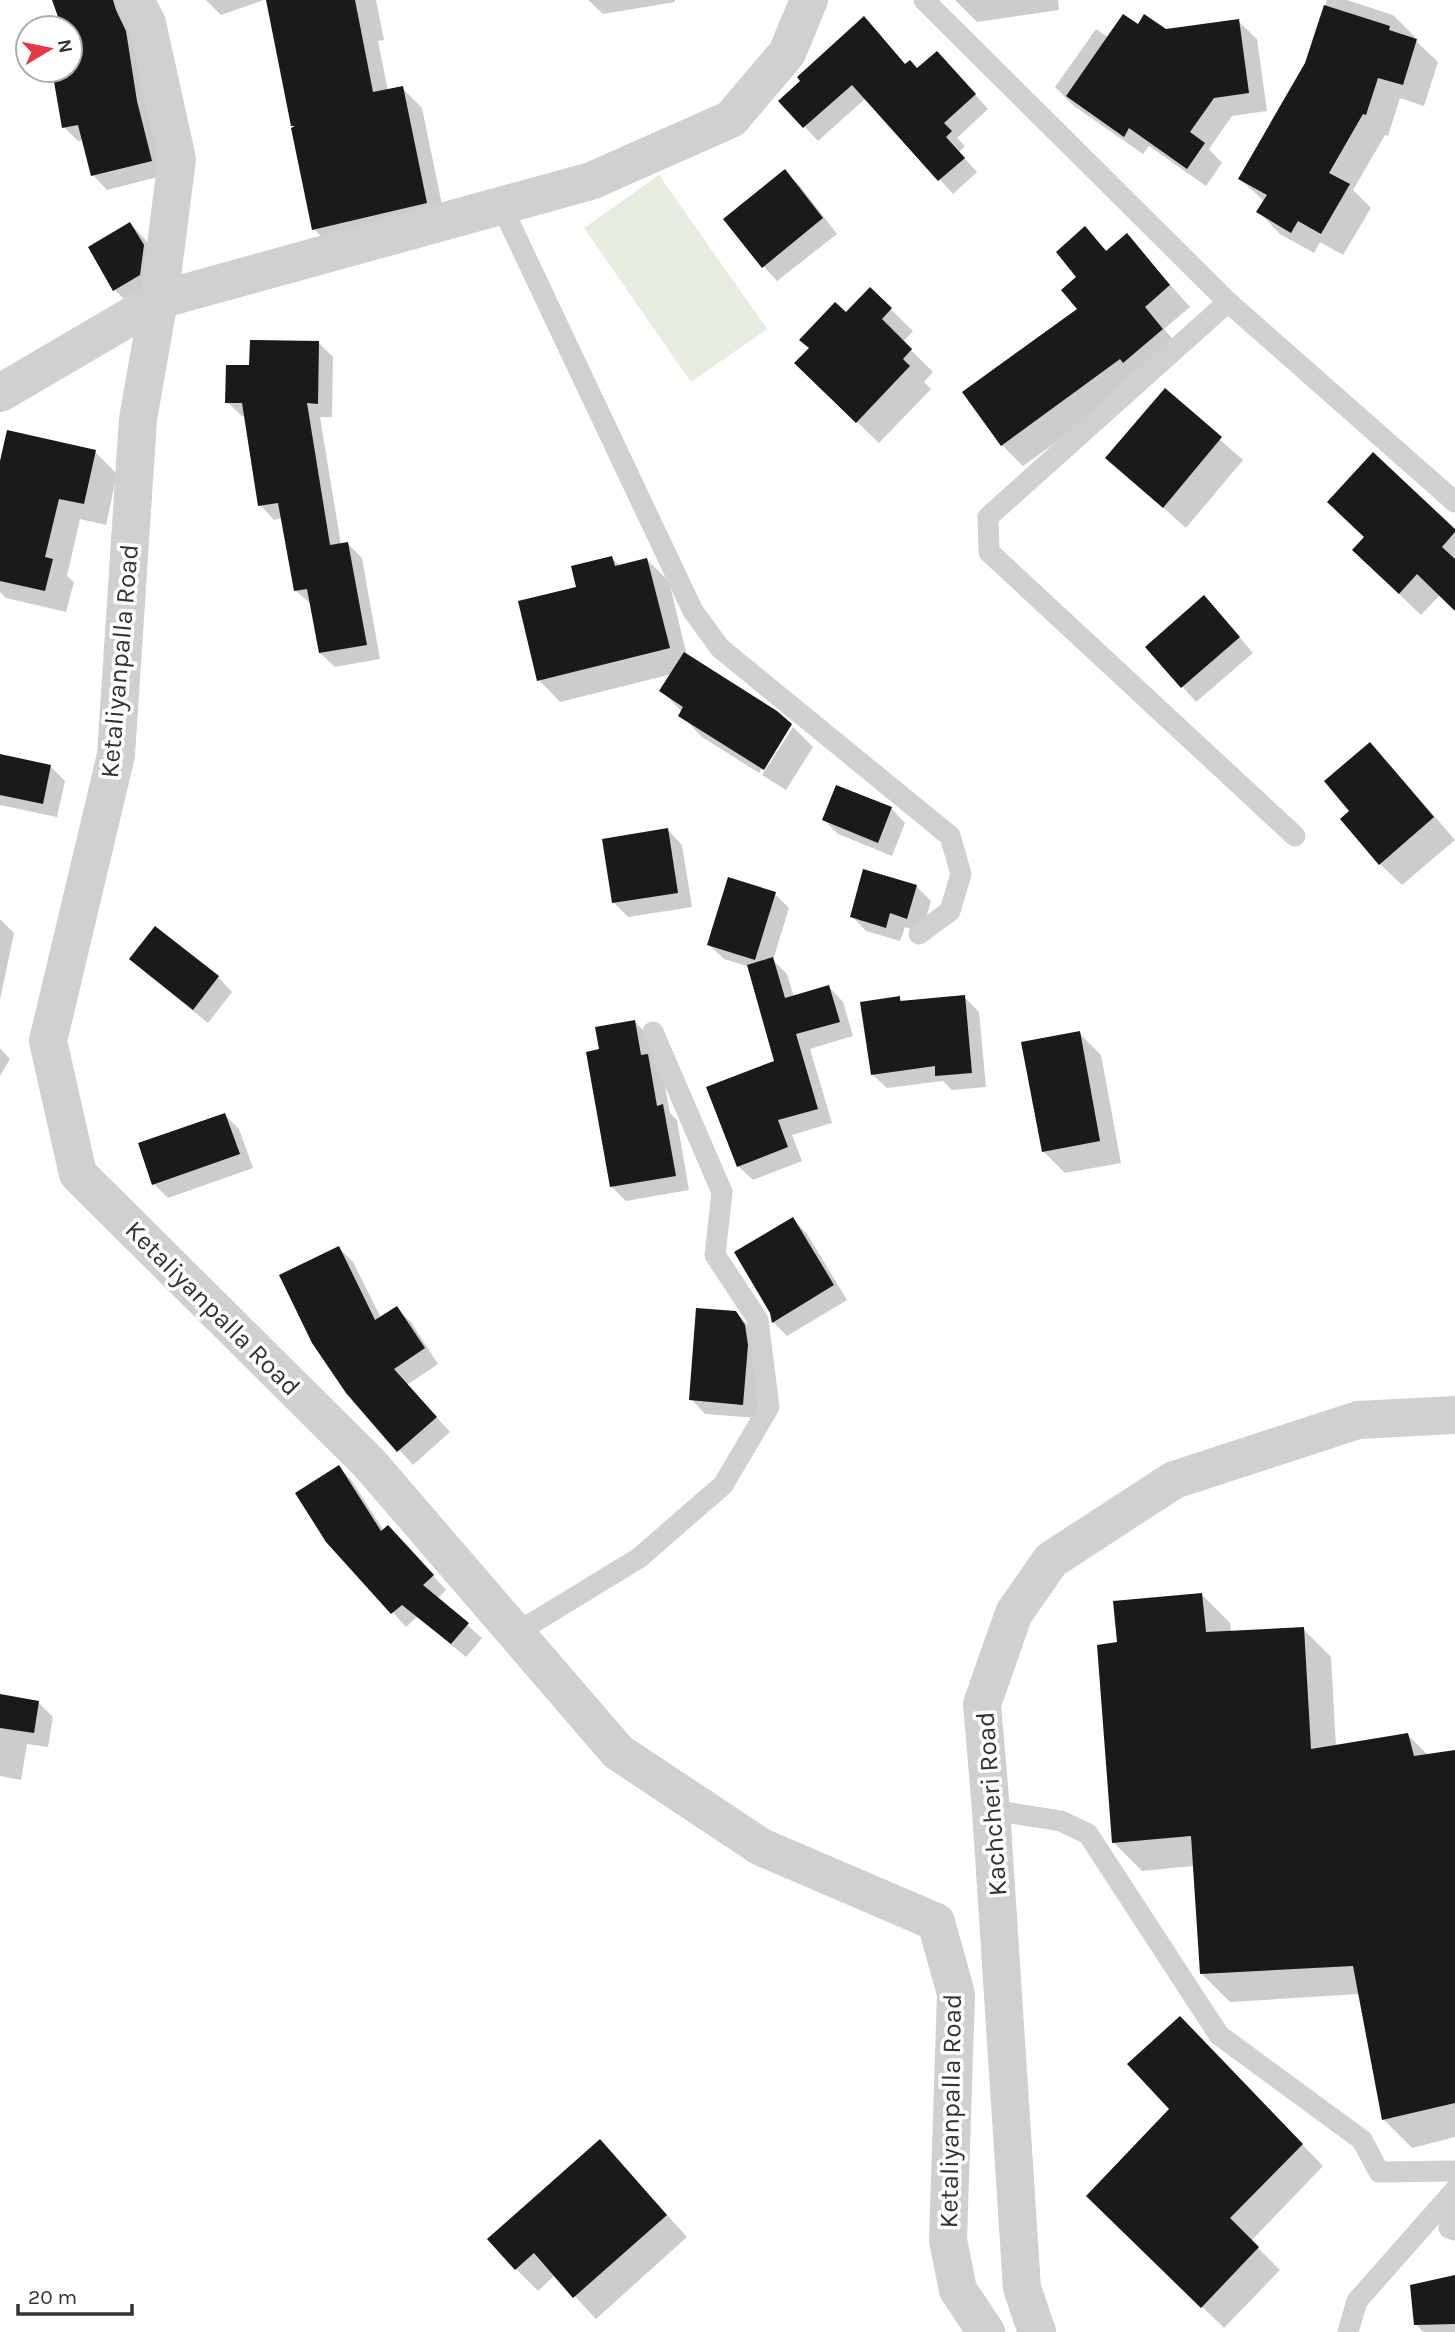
<svg xmlns="http://www.w3.org/2000/svg" width="1455" height="2332" viewBox="0 0 1455 2332" font-family="Karla,sans-serif">
  <rect width="100%" height="100%" fill="#fff"/>
  <path fill="#e6ecdf" d="M659 175 767 329 691 382 584 228Z"/>
  <g fill="#0003">
    <path d="M53 0H124L166 175 107 190 93 175 84 140 78 141 64 127 65 70 78 68 70 45V28H64Z"/>
    <path d="M206 0H264L221 15Z"/>
    <path d="M268 0H376L384 40 378 41 388 91 402 88 422 108 446 224 334 250 314 229 295 128 293 126Z"/>
    <path d="M588 0H675V2L603 14Z"/>
    <path d="M955 0H1058L1059 10 977 22Z"/>
    <path d="M1327 0H1347L1393 15 1415 37 1414 39 1438 62 1424 106 1400 98 1388 136 1385 135 1353 190 1371 208 1343 255 1320 242 1314 253 1280 234 1259 212 1265 202 1240 179 1306 63Z"/>
    <path d="M1238 21 1257 39 1267 111 1232 116 1209 149 1222 163 1206 186 1149 146 1143 154 1074 106 1055 87 1096 29 1109 38 1138 27 1165 31Z"/>
    <path d="M951 67 988 109 957 138 965 146 959 152 977 172 953 194 866 98 818 141 781 101 918 70Z"/>
    <path d="M785 172 800 186 837 234 777 281 763 266Z"/>
    <path d="M130 224 145 239 158 261 154 290 129 304 115 290Z"/>
    <path d="M1085 228 1108 252 1127 236 1190 307 1164 329 1183 351 1023 466 1002 445 1080 309 1078 277Z"/>
    <path d="M870 289 913 331 903 342 933 372 924 382 931 389 879 443 819 385 811 349Z"/>
    <path d="M318 342 333 357 332 417H320L341 545 348 544 362 558 380 659 335 667 320 653 312 605 295 590 283 518 274 520 260 505 245 417 242 416 227 402 251 367Z"/>
    <path d="M1165 391 1243 460 1186 528 1108 458Z"/>
    <path d="M95 452 117 474 106 525 80 519 67 576 74 582 66 612 6 598 0 592V469Z"/>
    <path d="M1455 531V609L1440 595 1421 615 1376 572Z"/>
    <path d="M612 558 620 566 647 560 669 581 687 656 775 713 792 726H789L759 773 702 737 681 715 682 712 662 691 672 674 560 702 539 680 578 588Z"/>
    <path d="M1218 612 1253 653 1196 702 1148 647Z"/>
    <path d="M793 727 813 747 786 790 762 775Z"/>
    <path d="M1369 744 1391 766 1455 840 1402 885 1380 864 1351 811Z"/>
    <path d="M0 756 50 766 65 781 57 817 0 805Z"/>
    <path d="M891 808 905 823 892 856 838 834 824 820Z"/>
    <path d="M668 830 682 845 692 907 628 917 614 903Z"/>
    <path d="M916 886 931 901 922 932 905 927 900 941 866 931 852 916Z"/>
    <path d="M775 894 789 908 773 960 787 974 794 997 829 987 843 1002 853 1036 810 1049 832 1123 792 1135 802 1161 753 1180 738 1166 776 1062 750 967 724 959 709 945Z"/>
    <path d="M0 919 14 933 0 1000Z"/>
    <path d="M131 959 218 977 232 992 208 1023 146 973Z"/>
    <path d="M964 997 979 1012 986 1087 952 1090 943 1081 887 1088 872 1074 899 998 903 1002Z"/>
    <path d="M635 1022 649 1036 654 1062 662 1071 670 1113 677 1120 689 1190 626 1201 611 1186 601 1051Z"/>
    <path d="M1079 1033 1101 1055 1121 1163 1065 1173 1043 1151Z"/>
    <path d="M0 1048 10 1059 0 1076Z"/>
    <path d="M225 1115 239 1129 253 1168 168 1198 154 1184Z"/>
    <path d="M793 1219 807 1234 847 1300 787 1336 773 1322Z"/>
    <path d="M339 1248 353 1262 381 1318 396 1308 411 1322 438 1364 407 1385 450 1432 413 1465 347 1392Z"/>
    <path d="M735 1312 750 1327 762 1361 757 1418 705 1414 691 1399Z"/>
    <path d="M339 1467 352 1481 384 1531 402 1541 446 1590 437 1599 482 1638 466 1657 417 1617 406 1627 328 1541Z"/>
    <path d="M1202 1595 1230 1623 1231 1633 1303 1629 1331 1657 1336 1747 1408 1735 1429 1756 1455 1752V2137L1412 2148 1384 2120 1360 1994 1230 2002 1202 1974 1194 1866 1142 1871 1114 1843 1119 1644Z"/>
    <path d="M0 1696 39 1703 53 1717 48 1747 27 1744 21 1780 0 1776Z"/>
    <path d="M1202 2041 1323 2166 1251 2241 1280 2270 1224 2328 1089 2196 1172 2109Z"/>
    <path d="M600 2141 687 2237 596 2319 555 2275 538 2291 516 2269Z"/>
    <path d="M1455 2279V2332H1423L1416 2324Z"/>
  </g>
  <g fill="#1a1a1a">
    <path d="M52 0H113L116 10 126 31 137 101 152 161 91 176 78 125 62 128 52 70H70V67L76 66 70 50V28H62Z"/>
    <path d="M266 0H355L373 92 403 86 427 203 312 230 291 128 295 126H291Z"/>
    <path d="M1324 5 1390 26 1389 30 1417 39 1403 85 1378 78 1366 115 1363 114 1329 173 1350 184 1321 234 1298 221 1291 233 1256 212 1267 195 1238 179 1305 63Z"/>
    <path d="M1123 14 1138 24 1144 14 1166 29 1239 19 1249 93 1214 98 1190 132 1205 143 1187 169 1129 128 1124 137 1066 96Z"/>
    <path d="M864 16 905 64 910 60 917 68 937 51 976 94 944 123 952 131 946 137 965 158 938 181 852 85 803 128 778 101 800 81 797 77Z"/>
    <path d="M785 169 823 218 762 268 723 219Z"/>
    <path d="M130 222 144 245 140 275 113 291 88 247Z"/>
    <path d="M1085 226 1106 251 1127 233 1170 285 1145 307 1163 329 1123 363 1120 359 1001 446 962 392 1077 309 1061 290 1076 277 1056 252Z"/>
    <path d="M870 287 892 308 882 319 912 349 903 359 910 366 856 423 794 363 809 348 799 340 835 302 846 312Z"/>
    <path d="M250 340 319 341 318 404 307 403 330 545 348 542 367 645 319 653 307 589 294 591 278 503 258 506 242 403H225L226 365H249Z"/>
    <path d="M1165 388 1222 437 1163 508 1105 458Z"/>
    <path d="M7 430 96 450 84 504 59 499 45 557 53 559 45 591 0 581V461Z"/>
    <path d="M1373 452 1455 529V532L1442 547 1455 559V611L1417 574 1399 594 1352 550 1364 537 1327 502Z"/>
    <path d="M612 556 615 566 647 558 670 648 537 681 518 601 576 587 571 566Z"/>
    <path d="M1204 595 1240 637 1181 688 1145 647Z"/>
    <path d="M684 652 777 711 792 724 764 770 678 716 683 707 659 691Z"/>
    <path d="M1370 742 1434 817 1379 865 1340 819 1349 811 1324 781Z"/>
    <path d="M0 754 51 765 43 804 0 795Z"/>
    <path d="M836 785 892 807 878 843 822 820Z"/>
    <path d="M668 828 678 893 612 903 602 839Z"/>
    <path d="M863 869 917 885 907 919 890 913 886 928 850 917Z"/>
    <path d="M728 877 776 892 755 960 707 945Z"/>
    <path d="M155 926 219 976 193 1010 129 959Z"/>
    <path d="M773 957 785 998 829 985 840 1022 796 1034 818 1109 778 1120 788 1147 737 1167 706 1087 774 1061 747 965Z"/>
    <path d="M965 995 972 1073 935 1076V1066L871 1075 860 1002 900 996V1001Z"/>
    <path d="M635 1020 641 1055 648 1054 657 1106 663 1104 676 1176 610 1187 586 1052 599 1049 595 1027Z"/>
    <path d="M1080 1031 1100 1141 1042 1152 1021 1042Z"/>
    <path d="M225 1113 240 1154 152 1185 138 1143Z"/>
    <path d="M793 1217 834 1285 772 1323 770 1313 734 1252Z"/>
    <path d="M339 1246 375 1320 397 1306 425 1348 394 1369 437 1417 397 1452 346 1393 312 1343 279 1275Z"/>
    <path d="M696 1308 736 1311 745 1325 748 1345 743 1405 689 1400Z"/>
    <path d="M339 1465 381 1531 388 1525 434 1575 423 1585 469 1623 451 1644 402 1605 391 1614 326 1542 295 1493Z"/>
    <path d="M1202 1593 1206 1632 1304 1627 1311 1749 1408 1733 1414 1756 1455 1750V2103L1382 2120 1353 1966 1200 1974 1191 1836 1112 1843 1097 1645 1117 1642 1113 1601Z"/>
    <path d="M0 1694 39 1701 34 1733 0 1728Z"/>
    <path d="M1180 2016 1303 2144 1230 2218 1259 2247 1201 2308 1086 2196 1169 2109 1127 2064Z"/>
    <path d="M600 2139 667 2215 573 2298 534 2253 515 2270 487 2239Z"/>
    <path d="M1455 2275V2324L1414 2325 1410 2285Z"/>
  </g>
  <g fill="none" stroke-linecap="round" stroke-linejoin="round">
    <g stroke="#d0d0d0" stroke-width="21">
      <path d="M924 0 1228 302 1455 502"/>
      <path d="M501 205 693 611 720 648 950 836 961 874 950 911 919 934"/>
      <path d="M1228 302 988 517 989 552 1295 836"/>
      <path d="M516 1633 639 1558 723 1485 769 1407 758 1320 715 1255 722 1192 653 1032"/>
      <path d="M991 1810 1061 1821 1088 1834 1219 2035 1362 2140 1379 2172 1455 2171"/>
      <path d="M1455 2213 1449 2228 1455 2230"/>
      <path d="M1348 2332 1357 2301 1455 2190"/>
    </g>
    <g stroke="#d0d0d0" stroke-width="38">
      <path d="M135 0 147 23 177 159 159 300 138 419 116 755 48 1041 78 1174 369 1463 618 1752 761 1847 936 1922 956 1994 948 2240 958 2290 986 2332"/>
      <path d="M0 393 159 300 591 181 731 119 787 53 809 0"/>
      <path d="M1037 2332 1022 2288 991 1810 982 1704 1014 1613 1051 1560 1174 1480 1358 1420 1455 1415"/>
    </g>
  </g>
  <g text-anchor="middle" stroke-width="7" stroke-linejoin="round" paint-order="stroke">
    <g font-size="26" fill="#333" stroke="#fff">
      <text transform="translate(119 661) rotate(-85)" y="9">Ketaliyanpalla Road</text>
      <text transform="translate(213 1308) rotate(45)" y="9">Ketaliyanpalla Road</text>
      <text transform="translate(991 1804) rotate(-94)" y="9">Kachcheri Road</text>
      <text transform="translate(950 2111) rotate(-89)" y="9">Ketaliyanpalla Road</text>
    </g>
  </g>
  <g transform="translate(49 49) rotate(80)"><circle r="33" fill="#ffffff" stroke="#adadad" stroke-width="2"/>
  <path d="M0-5L12 26L0 18L-12 26Z" fill="#e63946"/>
  <text y="-10" font-size="19" font-weight="bold" text-anchor="middle" fill="#333333">N</text>
  </g>
  <path d="M18 2304v10h114v-10" fill="none" stroke="#333333" stroke-width="3.5"/>
  <text x="28" y="2304" font-size="21" fill="#333333" stroke="#ffffff" stroke-width="5" paint-order="stroke">20 m</text>
</svg>
